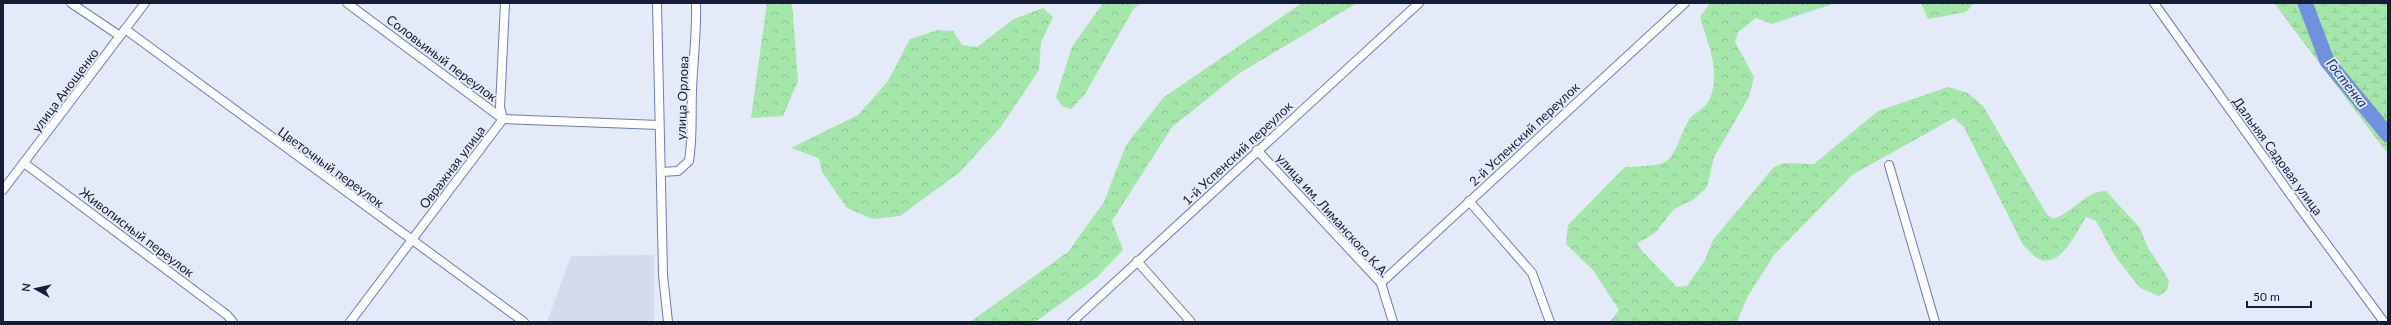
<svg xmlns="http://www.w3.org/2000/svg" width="2391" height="325" viewBox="0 0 2391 325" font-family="Lato,sans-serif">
  <defs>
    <pattern id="forest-crowns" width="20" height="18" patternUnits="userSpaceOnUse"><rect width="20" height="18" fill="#a5e6aa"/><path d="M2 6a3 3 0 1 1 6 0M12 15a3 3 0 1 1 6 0" fill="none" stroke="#8dc593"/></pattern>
    <pattern id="wetland-marsh" width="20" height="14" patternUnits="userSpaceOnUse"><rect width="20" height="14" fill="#a5e6aa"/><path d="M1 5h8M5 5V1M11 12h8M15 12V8" fill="none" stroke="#8dc593"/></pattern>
  </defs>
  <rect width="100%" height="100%" fill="#e4eaf8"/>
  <path fill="#d4dbea" d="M654 255V322H547L571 256Z"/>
  <g fill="url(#forest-crowns)">
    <path d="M767 3H792L798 81 783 116 751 118Z"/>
    <path d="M1103 3H1142L1134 8 1085 94 1071 109 1062 106 1056 97 1072 47Z"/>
    <path d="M1302 3H1357L1238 74 1172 127 1112 221 1123 250 1096 278 1035 322H970L1068 252 1104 202 1126 145 1164 97Z"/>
    <path d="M1710 3H1836L1772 24 1756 18 1738 32 1735 42 1754 77 1749 97 1714 157 1707 187 1693 200 1674 209 1655 233 1637 243 1642 251 1677 287 1687 286 1705 260 1713 240 1774 167 1784 163 1814 164 1878 111 1948 87 1968 93 1983 106 2046 213 2053 219C2073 213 2085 191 2106 191L2140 228 2147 246 2169 280 2167 290 2159 296 2140 288 2115 256 2096 221 2086 217C2077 231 2060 271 2037 258 2032 255 2028 249 2023 245L1964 127 1954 118 1852 175 1774 255 1748 296 1737 322H1610L1619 310 1593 270 1566 244 1568 225 1625 167C1677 165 1667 165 1688 121 1692 114 1701 111 1706 105 1724 78 1708 44 1700 17Z"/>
    <path d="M1921 3H1974L1966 12 1928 19Z"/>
    <path d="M1043 8 1053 17 1041 42 1039 70 1000 128 960 172 900 216 873 219 847 208 822 172 819 158 791 148 858 115 888 81 910 39 938 30 953 31 962 45 977 47 1014 19Z"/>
  </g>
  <path fill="url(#wetland-marsh)" d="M2274 3H2388V154Z"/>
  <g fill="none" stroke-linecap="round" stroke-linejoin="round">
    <path stroke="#7190dd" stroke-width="15" d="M2305 3 2327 61 2388 135"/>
    <defs>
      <g id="minor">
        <path d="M71 3 120 36"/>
        <path d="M347 3 503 119"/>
        <path d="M657 3 663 275 668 322"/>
        <path d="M2154 3 2300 208 2384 322"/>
        <path d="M125 29 524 322"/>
        <path d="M503 119 659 125"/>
        <path d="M503 119 500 107 505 3"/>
        <path d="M1257 150 1381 283 1393 322"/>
        <path d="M24 163 227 315 233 322"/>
        <path d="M1889 165 1935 322"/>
        <path d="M661 172 678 171 689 161C693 136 691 115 692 90 693 61 697 32 696 3"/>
        <path d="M3 190 145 3"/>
        <path d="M1469 201 1532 273 1550 322"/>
        <path d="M1137 261 1191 322"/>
        <path d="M1381 283 1685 3"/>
        <path d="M350 322 503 119"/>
        <path d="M1072 322 1419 3"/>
      </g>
    </defs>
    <use href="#minor" stroke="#667fba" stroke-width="10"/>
    <use href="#minor" stroke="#fff" stroke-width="8"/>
  </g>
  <g text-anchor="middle" stroke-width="3.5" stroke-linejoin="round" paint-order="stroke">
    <g font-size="13" fill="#151e36" stroke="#e4eaf8">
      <text transform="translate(442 58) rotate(37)" y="5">Соловьиный переулок</text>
      <text transform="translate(65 90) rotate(-53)" y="5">улица Анощенко</text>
      <text transform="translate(682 98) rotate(-88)" y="5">улица Орлова</text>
      <text transform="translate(1524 134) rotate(-43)" y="5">2-й Успенский переулок</text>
      <text transform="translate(1237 153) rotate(-43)" y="5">1-й Успенский переулок</text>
      <text transform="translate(2278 156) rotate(54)" y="5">Дальняя Садовая улица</text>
      <text transform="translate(331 167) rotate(36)" y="5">Цветочный переулок</text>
      <text transform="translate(452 167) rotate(-53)" y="5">Овражная улица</text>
      <text transform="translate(1333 215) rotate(48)" y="5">улица им. Лиманского К.А.</text>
      <text transform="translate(137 232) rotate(37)" y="5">Живописный переулок</text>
    </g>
    <g font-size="14" font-style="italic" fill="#1a348c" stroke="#e4eaf8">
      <text transform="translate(2347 83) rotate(52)" y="5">Гостенка</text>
    </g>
  </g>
  <rect width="2391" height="325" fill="none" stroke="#151e36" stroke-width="8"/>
  <g transform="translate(36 289) rotate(278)" stroke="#e4eaf8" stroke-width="3" paint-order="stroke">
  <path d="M0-3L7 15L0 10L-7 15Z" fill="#151e36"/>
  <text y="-6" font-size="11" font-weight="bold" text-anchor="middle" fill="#151e36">N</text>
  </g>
  <path d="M2247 301v6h64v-6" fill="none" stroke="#151e36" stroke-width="2"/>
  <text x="2253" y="301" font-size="12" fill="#151e36" stroke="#e4eaf8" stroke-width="3" paint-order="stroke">50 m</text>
</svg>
